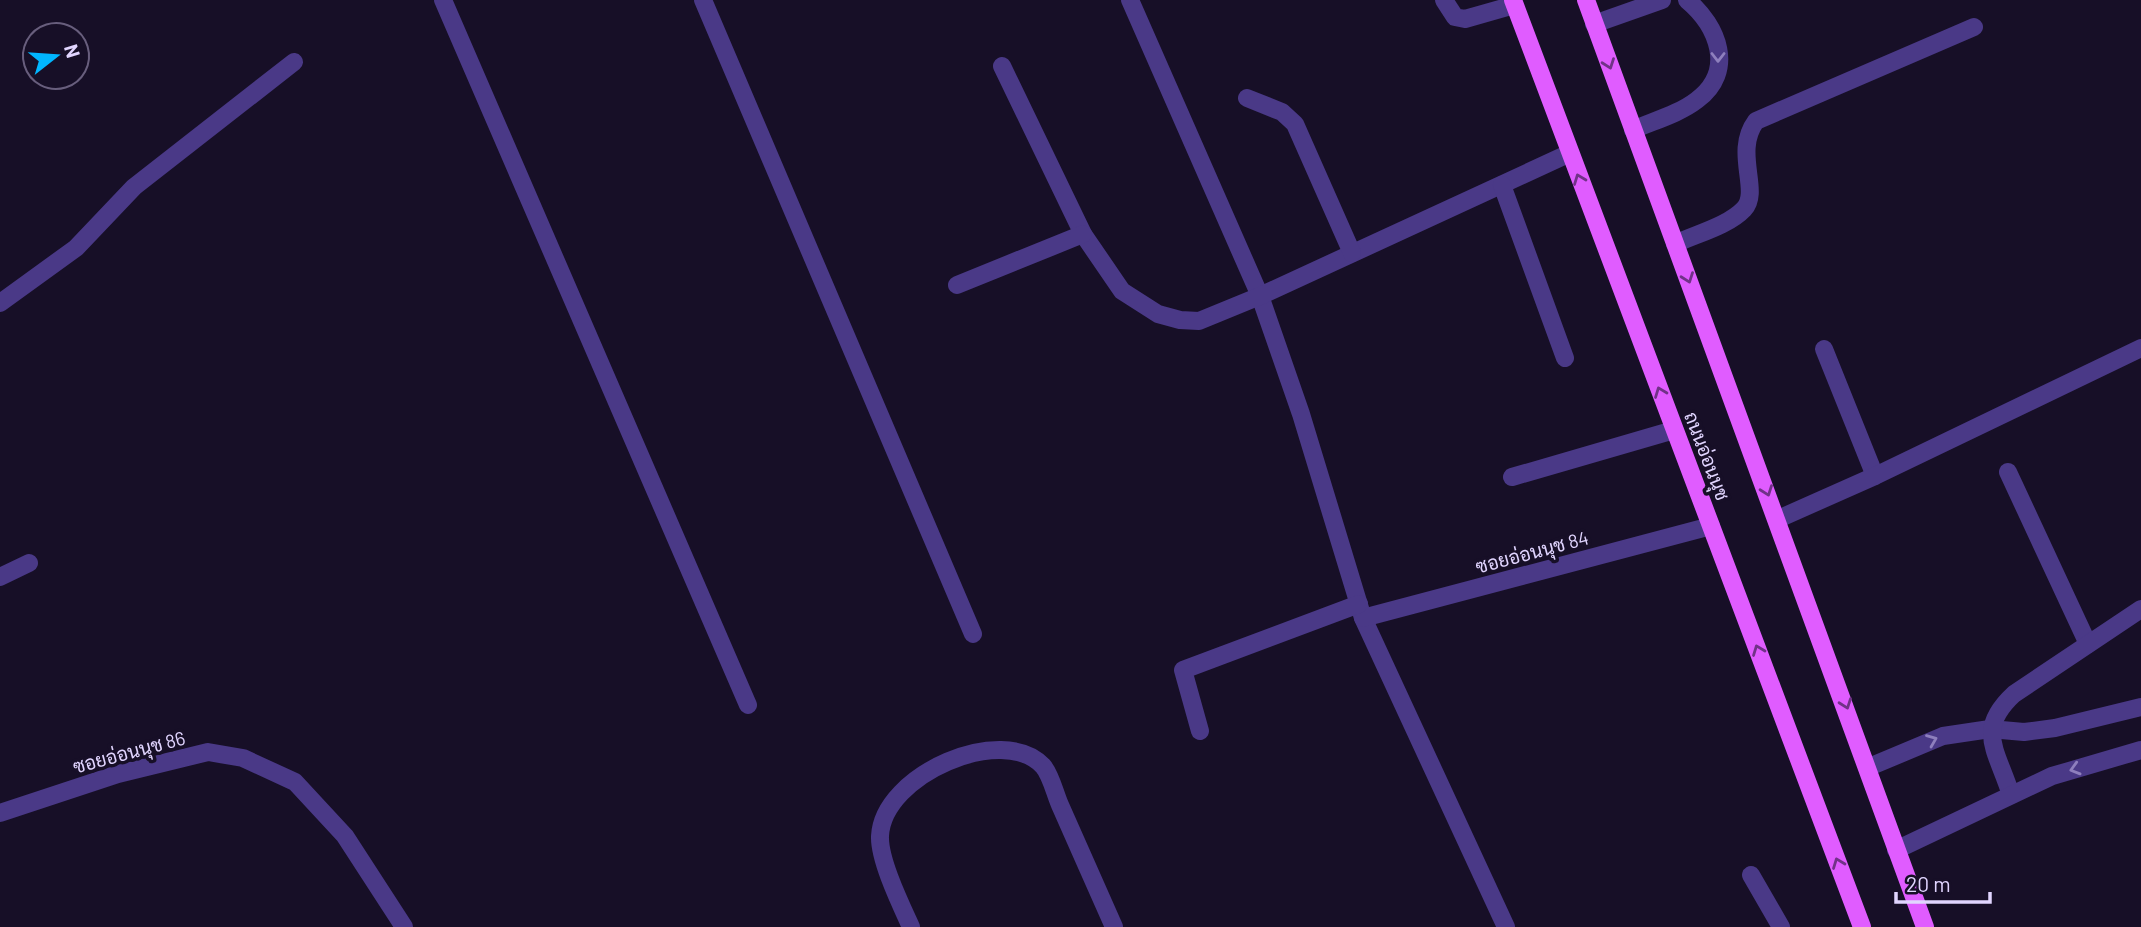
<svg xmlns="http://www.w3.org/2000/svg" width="2141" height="927" viewBox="0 0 2141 927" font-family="Barlow,Sarabun,sans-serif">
  <rect width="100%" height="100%" fill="#170f27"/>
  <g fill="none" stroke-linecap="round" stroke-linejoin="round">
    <g stroke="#4a3987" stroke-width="18">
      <path d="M443 0 748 705"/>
      <path d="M703 0 973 634"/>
      <path d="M1130 0 1260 296 1301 414 1363 618 1506 927"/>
      <path d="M1444 0 1455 17 1465 19 1514 5"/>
      <path d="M1594 24 1662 0"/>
      <path d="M1002 66 1083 234 1122 291 1158 314 1180 320 1199 321 1260 296 1570 153"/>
      <path d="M1247 98 1282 112 1295 124 1352 253"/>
      <path d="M1633 130C1653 121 1679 114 1697 100 1736 71 1718 26 1687 0"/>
      <path d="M1502 185 1565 358"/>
      <path d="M1675 244C1696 234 1728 226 1744 209 1761 191 1733 152 1756 121L1974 27"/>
      <path d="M957 285 1083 234"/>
      <path d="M0 303 76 248 134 187 294 62"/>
      <path d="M1824 349 1875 476"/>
      <path d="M2008 472 2088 644"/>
      <path d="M1512 477 1674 430"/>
      <path d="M1778 519 1875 476 2141 348"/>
      <path d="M0 577 29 563"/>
      <path d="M1363 618 1711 526"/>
      <path d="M1200 731 1183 670 1359 604"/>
      <path d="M1869 767 1943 736 1990 729 2024 732 2055 728 2141 707"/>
      <path d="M2011 795C1997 750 1975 730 2014 694L2141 609"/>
      <path d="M0 813 118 774 208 752 243 758 295 782 345 836 404 927"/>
      <path d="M1896 850 2052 776 2141 750"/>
      <path d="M1751 875 1781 927"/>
      <path d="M911 927C901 905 879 860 880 836 883 774 1003 723 1043 766 1051 775 1055 794 1060 805 1078 846 1096 886 1114 927"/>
    </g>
    <g stroke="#e05cff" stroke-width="18">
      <path d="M1513 0 1862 927"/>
      <path d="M1586 0 1925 927"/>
    </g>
  </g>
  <defs><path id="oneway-chevron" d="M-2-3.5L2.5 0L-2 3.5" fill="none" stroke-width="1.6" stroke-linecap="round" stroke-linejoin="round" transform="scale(1.75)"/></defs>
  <g stroke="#8e7fbd">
    <use href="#oneway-chevron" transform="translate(1718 57) rotate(90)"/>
    <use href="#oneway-chevron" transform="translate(1932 740) rotate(-22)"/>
    <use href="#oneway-chevron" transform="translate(2075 769) rotate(164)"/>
  </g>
  <g stroke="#713288">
    <use href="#oneway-chevron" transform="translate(1609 64) rotate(70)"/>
    <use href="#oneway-chevron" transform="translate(1579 179) rotate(-111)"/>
    <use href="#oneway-chevron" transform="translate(1688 278) rotate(70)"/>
    <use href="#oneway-chevron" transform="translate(1660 392) rotate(-111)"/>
    <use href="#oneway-chevron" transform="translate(1767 491) rotate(70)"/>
    <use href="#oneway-chevron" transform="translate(1758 650) rotate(-111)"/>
    <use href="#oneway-chevron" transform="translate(1846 704) rotate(70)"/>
    <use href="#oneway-chevron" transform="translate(1838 863) rotate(-111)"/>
  </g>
  <g text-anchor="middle" stroke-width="7" stroke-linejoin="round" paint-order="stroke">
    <g font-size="19" fill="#e1d5ff" stroke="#170f27">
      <text transform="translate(1707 456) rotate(69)" y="7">ถนนอ่อนนุช</text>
      <text transform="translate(1532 552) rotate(-15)" y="7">ซอยอ่อนนุช 84</text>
      <text transform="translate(129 752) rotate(-15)" y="7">ซอยอ่อนนุช 86</text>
    </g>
  </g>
  <g transform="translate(56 56) rotate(73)"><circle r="33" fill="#170f27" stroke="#685e7d" stroke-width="2"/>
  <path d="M0-5L12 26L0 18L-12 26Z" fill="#01b6ff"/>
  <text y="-10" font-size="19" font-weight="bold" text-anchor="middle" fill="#e1d5ff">N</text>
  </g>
  <path d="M1896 892v10h94v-10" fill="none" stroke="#e1d5ff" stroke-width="3.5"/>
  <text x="1906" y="892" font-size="21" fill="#e1d5ff" stroke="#170f27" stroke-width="5" paint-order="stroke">20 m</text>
</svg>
